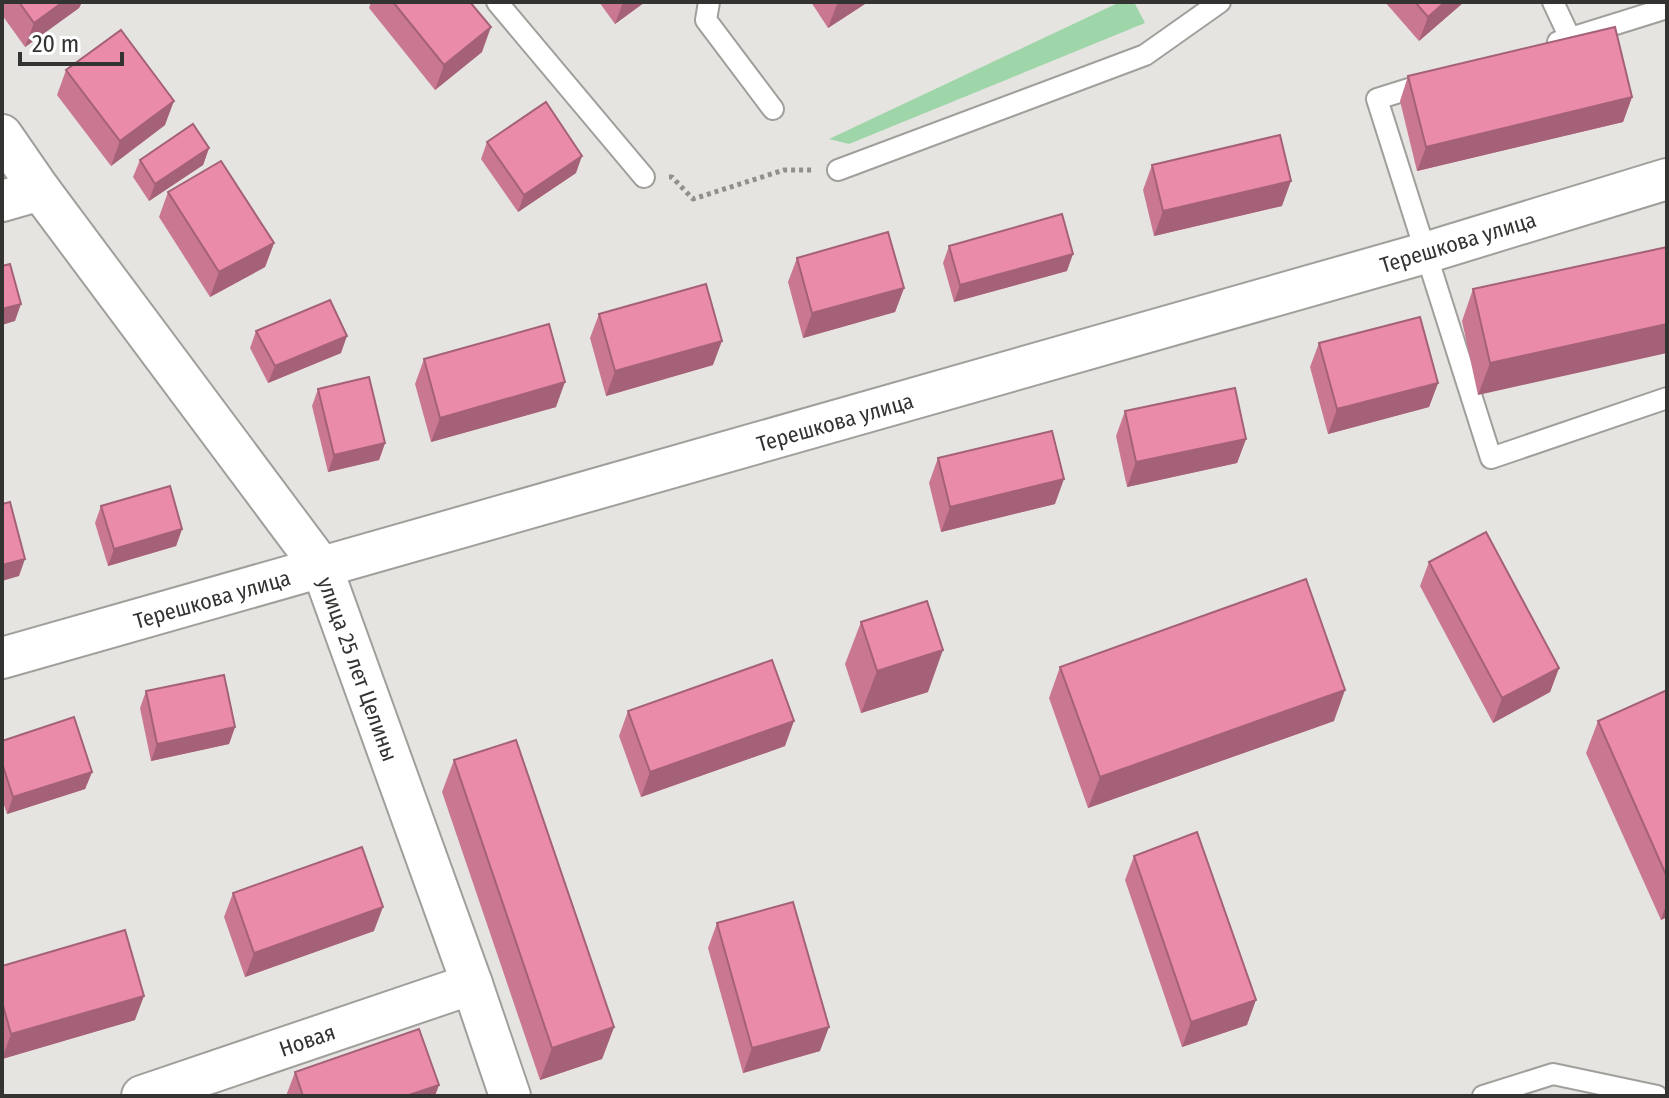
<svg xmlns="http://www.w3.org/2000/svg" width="1669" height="1098" viewBox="0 0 1669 1098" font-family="'Fira Sans Condensed',sans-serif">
  <rect width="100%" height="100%" fill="#e5e4e0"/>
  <path fill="#9ed6a9" d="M1120 2H1134L1145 23 849 144 829 139Z"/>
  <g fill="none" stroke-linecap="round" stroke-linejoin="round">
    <defs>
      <g id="service">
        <path d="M497 2 644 177"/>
        <path d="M709 2 706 20 773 109"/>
        <path d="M1553 2 1570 38"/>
        <path d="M1558 42 1667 8"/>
        <path d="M1428 83 1377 99 1491 458 1667 398"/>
        <path d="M838 170 1145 55 1220 2"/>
        <path d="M1483 1096 1553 1074 1657 1096"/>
      </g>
      <g id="minor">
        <path d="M2 135 40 190 322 568 472 984 510 1096"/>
        <path d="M2 201 40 190"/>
        <path d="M2 658 1425 253 1667 179"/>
        <path d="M142 1096 472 984"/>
      </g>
    </defs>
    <use href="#service" stroke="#a09f9c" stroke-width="24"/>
    <use href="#minor" stroke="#a09f9c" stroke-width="44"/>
    <path stroke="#91908d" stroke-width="5" stroke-dasharray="4 4" stroke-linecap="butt" d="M669 177H672L693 199 784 170H813"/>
    <use href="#service" stroke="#fff" stroke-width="20"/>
    <use href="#minor" stroke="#fff" stroke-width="40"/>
  </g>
  <g fill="#ca7892">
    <path d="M2 2H82L79 8 25 47 2 15Z"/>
    <path d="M371 2H470L482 52 435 90 369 8Z"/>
    <path d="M599 2H645L615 24Z"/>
    <path d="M811 2H868L828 28Z"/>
    <path d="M1385 2H1464L1419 41Z"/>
    <path d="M66 70 165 125 111 166 57 95Z"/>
    <path d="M1408 76 1632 97 1623 122 1417 171 1400 101Z"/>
    <path d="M487 142 576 173 518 212 481 159Z"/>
    <path d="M209 148 203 165 149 201 133 177 140 160Z"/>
    <path d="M1152 165 1282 206 1154 236 1143 190Z"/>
    <path d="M168 192 274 243 265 267 210 297 159 217Z"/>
    <path d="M949 246 1067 271 954 302 943 263Z"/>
    <path d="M1667 247 1478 395 1462 321 1473 289Z"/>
    <path d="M797 258 904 288 895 312 803 338 788 282Z"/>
    <path d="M599 314 713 365 606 396 590 338Z"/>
    <path d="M256 331 341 353 268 383 250 348Z"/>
    <path d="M1319 343 1438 383 1429 407 1328 434 1310 367Z"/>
    <path d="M424 359 556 407 431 442 415 384Z"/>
    <path d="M318 389 385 443 379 460 328 472 312 406Z"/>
    <path d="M1125 411 1246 439 1237 463 1127 487 1116 436Z"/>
    <path d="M938 458 1055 504 941 532 929 483Z"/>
    <path d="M101 506 182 529 176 546 108 566 95 523Z"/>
    <path d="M1429 562 1559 668 1550 692 1493 723 1420 586Z"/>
    <path d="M861 622 928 692 861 713 845 664Z"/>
    <path d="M1060 667 1334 721 1088 808 1049 698Z"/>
    <path d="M1667 690V917L1661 920 1586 753 1598 721Z"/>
    <path d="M146 691 235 727 229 744 151 761 140 708Z"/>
    <path d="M628 711 785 746 641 797 619 736Z"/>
    <path d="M2 741 92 772 85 789 7 814 2 799Z"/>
    <path d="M454 760 614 1027 602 1059 540 1080 442 792Z"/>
    <path d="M1134 856 1247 1025 1182 1047 1125 880Z"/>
    <path d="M233 893 374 931 245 977 224 917Z"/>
    <path d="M717 923 820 1051 743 1073 708 948Z"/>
    <path d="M2 966 135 1020 2 1059Z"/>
    <path d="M295 1072 435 1096H286Z"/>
  </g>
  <g fill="#a46177">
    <path d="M63 2H82L79 8 25 47 34 23Z"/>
    <path d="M623 2H645L615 24Z"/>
    <path d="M840 2H868L828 28 837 4Z"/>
    <path d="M1445 2H1464L1419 41 1428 17Z"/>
    <path d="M491 27 482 52 435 90 444 65Z"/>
    <path d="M1632 97 1623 122 1417 171 1426 147Z"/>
    <path d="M174 101 165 125 111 166 120 141Z"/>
    <path d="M209 148 203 165 149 201 155 184Z"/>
    <path d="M582 156 576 173 518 212 524 195Z"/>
    <path d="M1291 181 1282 206 1154 236 1163 211Z"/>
    <path d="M274 243 265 267 210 297 219 272Z"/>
    <path d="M1073 254 1067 271 954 302 960 285Z"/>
    <path d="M904 288 895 312 803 338 812 313Z"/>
    <path d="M21 304 15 321 2 325V309Z"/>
    <path d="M1667 324V353L1478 395 1490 363Z"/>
    <path d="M347 336 341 353 268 383 275 366Z"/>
    <path d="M722 341 713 365 606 396 615 371Z"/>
    <path d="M565 382 556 407 431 442 440 418Z"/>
    <path d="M1438 383 1429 407 1328 434 1337 409Z"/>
    <path d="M1246 439 1237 463 1127 487 1136 462Z"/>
    <path d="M385 443 379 460 328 472 334 455Z"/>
    <path d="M1064 479 1055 504 941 532 950 507Z"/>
    <path d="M182 529 176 546 108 566 114 549Z"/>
    <path d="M25 559 19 576 2 581V565Z"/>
    <path d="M943 650 928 692 861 713 877 671Z"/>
    <path d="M1559 668 1550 692 1493 723 1502 698Z"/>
    <path d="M1345 690 1334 721 1088 808 1100 777Z"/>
    <path d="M794 721 785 746 641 797 650 772Z"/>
    <path d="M235 727 229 744 151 761 157 744Z"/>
    <path d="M92 772 85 789 7 814 13 797Z"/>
    <path d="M1667 902V917L1661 920Z"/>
    <path d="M383 907 374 931 245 977 254 953Z"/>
    <path d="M144 996 135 1020 2 1059 11 1034Z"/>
    <path d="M1256 1000 1247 1025 1182 1047 1191 1022Z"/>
    <path d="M614 1027 602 1059 540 1080 552 1048Z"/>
    <path d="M829 1027 820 1051 743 1073 752 1048Z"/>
    <path d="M439 1085 435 1096H406Z"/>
  </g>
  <g fill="#eb8baa" stroke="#a46177" stroke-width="2">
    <path d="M19 2H63L34 23Z"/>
    <path d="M393 2H470L491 27 444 65Z"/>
    <path d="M1415 2H1445L1428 17Z"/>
    <path d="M1615 27 1632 97 1426 147 1408 76Z"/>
    <path d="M121 30 174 101 120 141 66 70Z"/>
    <path d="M546 102 582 156 524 195 487 142Z"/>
    <path d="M193 124 209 148 155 184 140 160Z"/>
    <path d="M1280 135 1291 181 1163 211 1152 165Z"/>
    <path d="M221 161 274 243 219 272 168 192Z"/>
    <path d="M1062 214 1073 254 960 285 949 246Z"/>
    <path d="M888 232 904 288 812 313 797 258Z"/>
    <path d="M1667 247V324L1490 363 1473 289Z"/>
    <path d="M10 264 21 304 2 309V266Z"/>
    <path d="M706 284 722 341 615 371 599 314Z"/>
    <path d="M330 300 347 336 275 366 256 331Z"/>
    <path d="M1420 317 1438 383 1337 409 1319 343Z"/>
    <path d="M549 324 565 382 440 418 424 359Z"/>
    <path d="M369 377 385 443 334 455 318 389Z"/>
    <path d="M1235 388 1246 439 1136 462 1125 411Z"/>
    <path d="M1052 431 1064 479 950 507 938 458Z"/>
    <path d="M170 486 182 529 114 549 101 506Z"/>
    <path d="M10 502 25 559 2 565V504Z"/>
    <path d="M1486 532 1559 668 1502 698 1429 562Z"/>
    <path d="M1306 579 1345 690 1100 777 1060 667Z"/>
    <path d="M927 601 943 650 877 671 861 622Z"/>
    <path d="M772 660 794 721 650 772 628 711Z"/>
    <path d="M224 675 235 727 157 744 146 691Z"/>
    <path d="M1667 690V877L1598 721Z"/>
    <path d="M74 717 92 772 13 797 2 763V741Z"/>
    <path d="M516 740 614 1027 552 1048 454 760Z"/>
    <path d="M1197 832 1256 1000 1191 1022 1134 856Z"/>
    <path d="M362 847 383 907 254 953 233 893Z"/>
    <path d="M793 902 829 1027 752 1048 717 923Z"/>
    <path d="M125 930 144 996 11 1034 2 1002V966Z"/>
    <path d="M419 1029 439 1085 406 1096H303L295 1072Z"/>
  </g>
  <g text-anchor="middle" stroke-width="6" stroke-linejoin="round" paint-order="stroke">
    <g font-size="22" fill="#333331" stroke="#fff">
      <text transform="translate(1458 242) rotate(-17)" y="8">Терешкова улица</text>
      <text transform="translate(835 422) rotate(-16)" y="8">Терешкова улица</text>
      <text transform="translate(212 599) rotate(-16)" y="8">Терешкова улица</text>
      <text transform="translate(358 669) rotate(70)" y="8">улица 25 лет Целины</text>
      <text transform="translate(307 1040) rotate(-19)" y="8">Новая</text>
    </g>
  </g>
  <rect width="1669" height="1098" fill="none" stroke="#333331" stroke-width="8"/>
  <path d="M20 52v12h102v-12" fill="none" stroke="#333331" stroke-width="4"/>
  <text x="32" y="52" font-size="24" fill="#333331" stroke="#ffffff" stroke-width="6" paint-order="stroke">20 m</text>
</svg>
